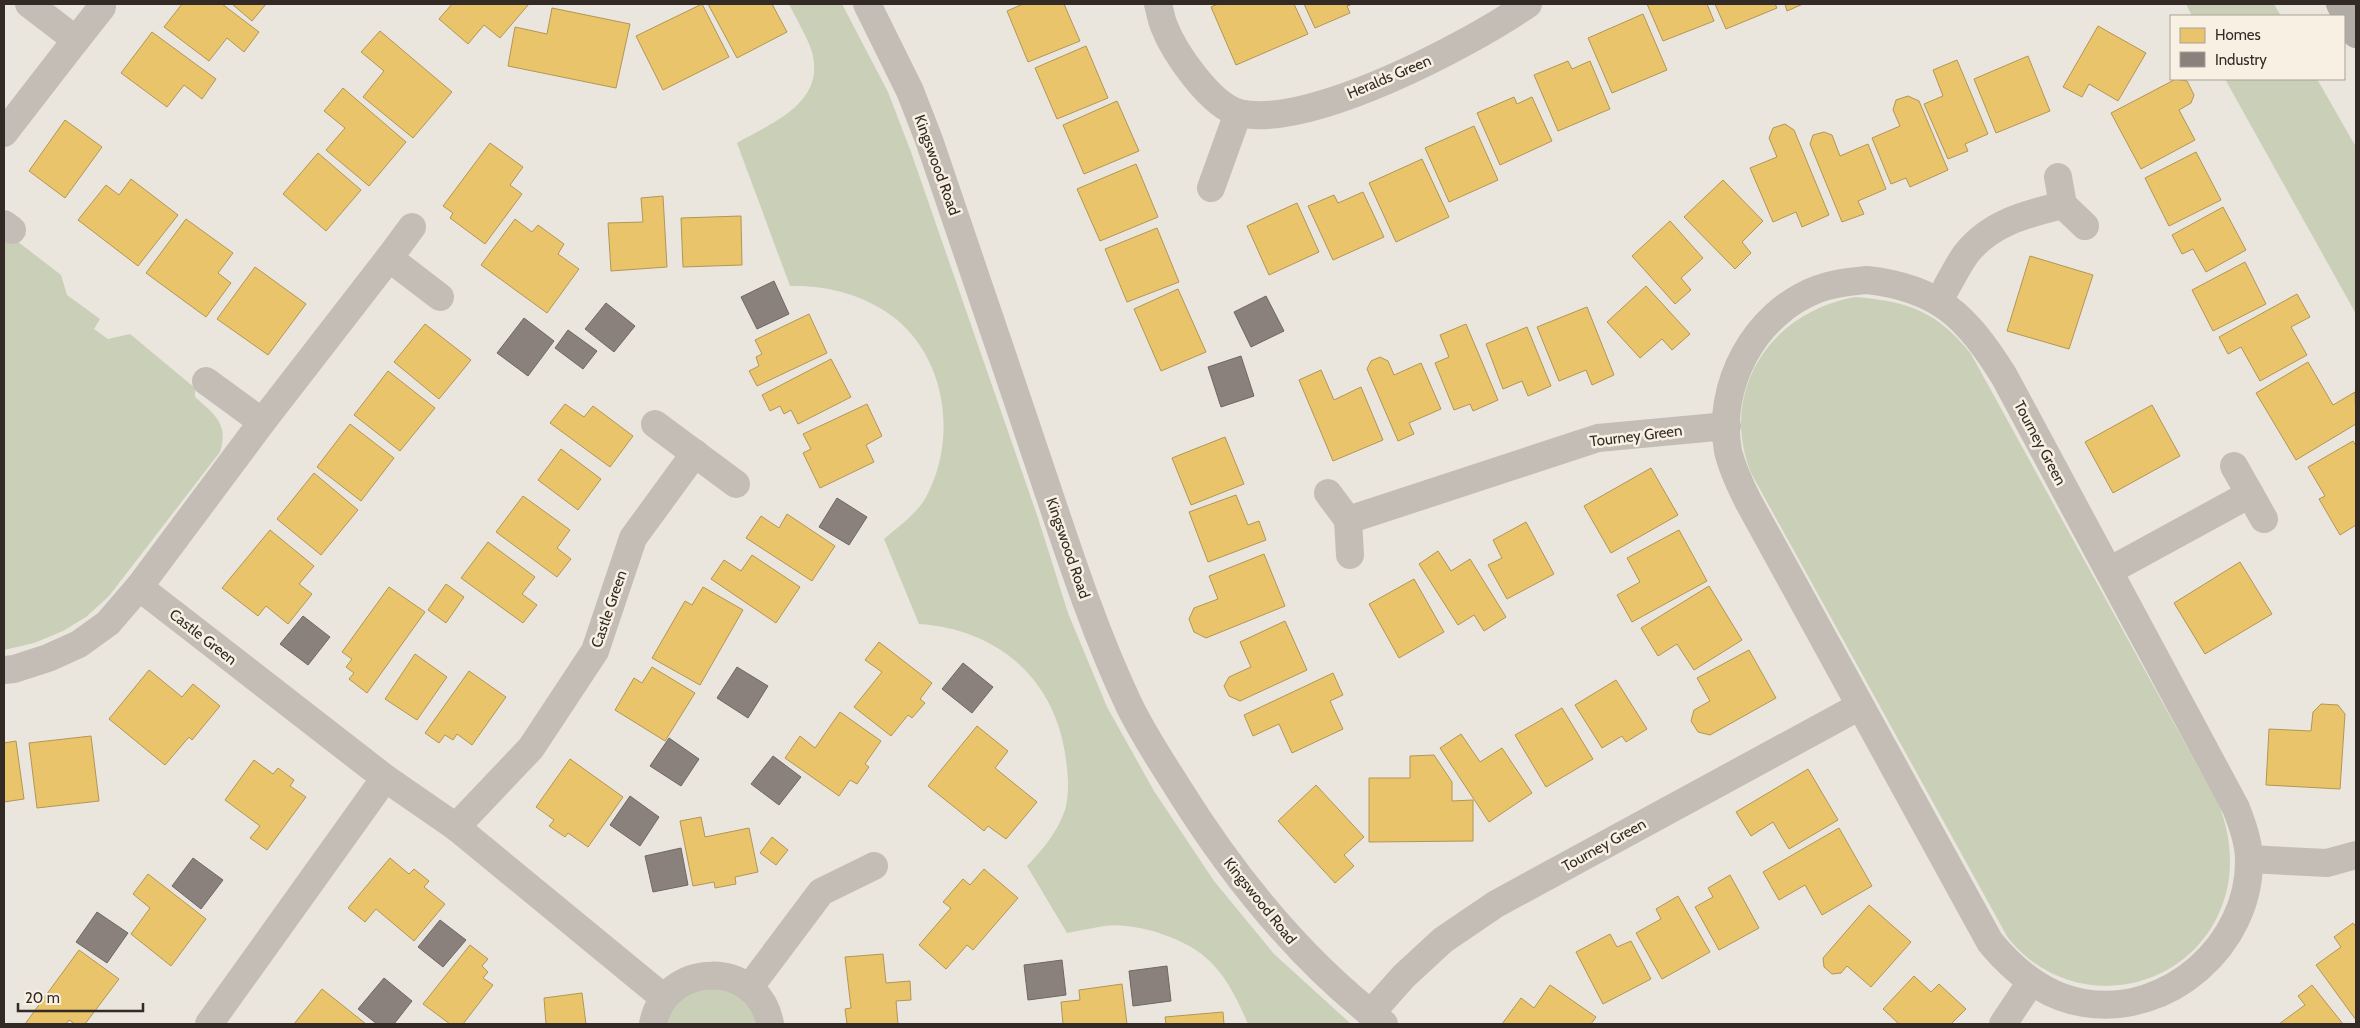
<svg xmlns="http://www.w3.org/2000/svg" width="2360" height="1028" viewBox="0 0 2360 1028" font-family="Cabin,sans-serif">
  <rect width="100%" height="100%" fill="#eae5dd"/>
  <g fill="#cad0b7">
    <path d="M789 4H842L888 92 911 152 1038 518 1068 613 1107 707 1154 791 1214 881 1274 954 1351 1024H1248C1238 1001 1225 973 1205 957 1182 937 1134 922 1104 926 1092 928 1079 931 1067 933L1027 866C1043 849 1057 833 1065 810 1070 792 1068 772 1065 753 1053 676 995 629 919 624L884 539C898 527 915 515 925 499 957 442 948 362 896 319 866 295 827 285 790 286L737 143C772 123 826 103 812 52 807 36 796 19 789 4Z"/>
    <path d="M2186 4H2274L2281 16H2192Z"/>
    <path d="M2225 79H2317L2356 147V314Z"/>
    <path d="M4 235 13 238 61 275 67 295 100 319 94 329 108 339 130 334 195 388V397C215 415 229 424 220 452L109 596 86 617 63 631 34 643 4 650Z"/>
    <path d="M1855 297C1908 301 1938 312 1971 354L2220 807C2228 830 2232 853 2229 878 2213 988 2077 1024 2008 938L1751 473C1718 390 1771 312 1855 297Z"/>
    <path d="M717 983 747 1000 757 1024H660L670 1001Z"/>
  </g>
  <g fill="#e9c46a" stroke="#b29655">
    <path d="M182 4H222L259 32 244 52 227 38 209 61 164 27Z"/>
    <path d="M232 4H266L252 21Z"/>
    <path d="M452 4H529L500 38 484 25 468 44 439 19Z"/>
    <path d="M702 4 729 57 663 90 636 36Z"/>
    <path d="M708 4H772L787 32 737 58Z"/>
    <path d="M1023 4H1064L1080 41 1028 62 1007 11Z"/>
    <path d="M1218 4H1294L1308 34 1236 65 1211 7Z"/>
    <path d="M1304 4H1353L1347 6 1350 13 1315 28Z"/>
    <path d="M1647 4H1707L1714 21 1663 41Z"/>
    <path d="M1715 4H1775L1777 8 1726 29Z"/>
    <path d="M1785 4H1803L1787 11Z"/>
    <path d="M552 8 630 24 616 88 508 66 515 27 547 34Z"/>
    <path d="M1643 14 1667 70 1612 93 1588 38Z"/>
    <path d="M2098 26 2146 53 2118 101 2089 84 2082 97 2063 87Z"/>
    <path d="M380 31 452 92 413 138 363 97 384 71 361 52Z"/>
    <path d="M152 32 216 79 202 99 184 85 167 107 121 73Z"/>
    <path d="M1086 46 1108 98 1057 119 1035 68Z"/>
    <path d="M2028 56 2050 111 1996 133 1974 79Z"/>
    <path d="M1957 60 1988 134 1965 144 1968 151 1948 159 1924 104 1943 96 1933 70Z"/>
    <path d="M1568 61 1572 69 1590 61 1610 109 1558 131 1534 75Z"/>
    <path d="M2176 79 2187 81 2194 95 2191 103 2179 110 2195 140 2141 169 2111 113Z"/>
    <path d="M343 88 406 142 369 186 326 150 345 128 324 111Z"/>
    <path d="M1908 96 1919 101 1948 170 1910 187 1906 178 1891 184 1872 138 1900 126 1893 110 1896 100Z"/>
    <path d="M1514 97 1517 104 1532 97 1552 141 1500 165 1477 113Z"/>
    <path d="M1117 101 1139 151 1084 174 1063 125Z"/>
    <path d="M65 120 102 147 65 198 29 171Z"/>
    <path d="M1785 124 1794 130 1829 215 1802 227 1796 212 1773 222 1750 168 1777 157 1769 138 1773 128Z"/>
    <path d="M1474 126 1498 180 1449 202 1425 148Z"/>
    <path d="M1824 132 1832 135 1840 156 1868 144 1886 189 1858 201 1864 214 1842 222 1810 144 1813 135Z"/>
    <path d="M490 143 523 167 510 185 522 194 485 244 450 218 453 213 443 206Z"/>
    <path d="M2196 152 2221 200 2169 226 2145 178Z"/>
    <path d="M318 153 361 190 326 231 283 194Z"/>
    <path d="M1422 159 1449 217 1396 242 1369 183Z"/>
    <path d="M1136 164 1158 217 1100 241 1077 189Z"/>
    <path d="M131 179 178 215 138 266 78 220 106 185 119 195Z"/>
    <path d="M1723 180 1763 221 1742 242 1751 253 1735 269 1684 217Z"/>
    <path d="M1363 192 1384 237 1333 260 1308 206 1334 195 1338 203Z"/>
    <path d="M663 196 667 267 611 271 608 223 643 222 641 198Z"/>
    <path d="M1297 203 1319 252 1269 275 1247 226Z"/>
    <path d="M2223 207 2246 250 2206 272 2193 249 2182 254 2172 235Z"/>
    <path d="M741 216 742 265 683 267 681 218Z"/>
    <path d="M186 219 233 253 218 273 231 283 206 317 146 273Z"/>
    <path d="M515 219 532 232 538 225 564 244 558 254 579 269 547 313 481 265Z"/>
    <path d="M1670 221 1703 258 1681 278 1691 290 1675 304 1632 256Z"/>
    <path d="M1157 228 1179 282 1127 302 1105 249Z"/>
    <path d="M2030 256 2093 275 2069 349 2007 331Z"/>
    <path d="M2245 262 2266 304 2213 331 2192 290Z"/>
    <path d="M255 267 306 304 268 355 217 319Z"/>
    <path d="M1646 286 1690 334 1672 350 1662 339 1640 358 1607 322Z"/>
    <path d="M1178 289 1206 352 1161 371 1134 309Z"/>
    <path d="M2297 294 2310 317 2291 327 2307 355 2260 381 2241 347 2228 354 2219 337Z"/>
    <path d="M1587 307 1614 375 1592 385 1586 370 1559 381 1537 327Z"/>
    <path d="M809 314 827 353 757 386 749 371 759 366 756 357 762 354 755 340Z"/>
    <path d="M425 324 471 360 439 399 394 362Z"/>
    <path d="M1466 324 1498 400 1473 411 1470 404 1454 410 1435 363 1449 357 1440 335Z"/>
    <path d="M1527 327 1551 386 1528 396 1522 381 1503 389 1486 344Z"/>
    <path d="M1380 357 1388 361 1394 375 1421 363 1441 409 1409 423 1414 434 1398 441 1367 369 1371 361Z"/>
    <path d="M831 359 851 397 798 424 791 410 784 414 780 406 770 411 762 395Z"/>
    <path d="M2308 362 2333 405 2355 392 2356 424 2296 460 2256 393Z"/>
    <path d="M1321 370 1334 400 1361 387 1383 440 1333 461 1299 380Z"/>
    <path d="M388 371 435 408 400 451 354 415Z"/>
    <path d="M565 404 584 417 593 406 633 436 610 467 550 423Z"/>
    <path d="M867 404 882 436 866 445 874 462 820 488 803 453 811 449 803 434Z"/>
    <path d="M2152 405 2180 456 2113 493 2085 442Z"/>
    <path d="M350 424 394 458 361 501 317 467Z"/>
    <path d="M1225 437 1244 484 1191 505 1172 458Z"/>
    <path d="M2353 441 2356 446V525L2340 535 2319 499 2325 496 2308 467Z"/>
    <path d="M561 449 601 479 578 510 538 480Z"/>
    <path d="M1651 468 1678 515 1611 553 1584 506Z"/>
    <path d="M314 473 358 510 321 555 277 519Z"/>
    <path d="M1236 495 1248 525 1259 521 1266 540 1208 562 1189 512Z"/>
    <path d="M523 496 570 530 557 548 571 559 557 577 496 532Z"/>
    <path d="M787 514 835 546 812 581 746 538 761 516 779 528Z"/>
    <path d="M1526 522 1554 574 1507 599 1488 565 1502 558 1493 540Z"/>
    <path d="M270 530 314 566 299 584 312 594 288 624 266 606 258 616 222 588Z"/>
    <path d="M1679 530 1707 581 1632 622 1617 595 1640 582 1627 558Z"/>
    <path d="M488 542 535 577 522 594 537 605 523 623 461 578Z"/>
    <path d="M1438 551 1451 571 1470 559 1506 617 1484 631 1474 615 1458 625 1419 564Z"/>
    <path d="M1264 554 1285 606 1206 638 1194 632 1189 619 1194 608 1218 599 1209 576Z"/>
    <path d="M752 555 800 587 776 623 711 579 724 560 741 571Z"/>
    <path d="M2240 562 2272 614 2205 654 2174 603Z"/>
    <path d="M1414 579 1444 632 1399 658 1369 604Z"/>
    <path d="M446 584 464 597 446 623 428 610Z"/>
    <path d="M1709 586 1742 640 1694 670 1677 644 1658 656 1641 628Z"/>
    <path d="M389 587 425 612 367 693 349 679 354 673 346 667 352 659 342 652Z"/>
    <path d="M703 587 743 610 700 685 652 658 685 601 692 605Z"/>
    <path d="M1285 621 1307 670 1240 701 1229 696 1224 686 1229 677 1251 667 1240 642Z"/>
    <path d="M879 642 932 683 920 699 925 703 912 718 908 715 891 736 854 707 882 672 865 660Z"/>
    <path d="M1749 650 1776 698 1710 735 1698 732 1691 721 1694 710 1710 701 1697 678Z"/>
    <path d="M415 654 447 677 417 720 385 699Z"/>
    <path d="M652 667 695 693 665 741 615 710 634 678 642 683Z"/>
    <path d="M149 670 182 697 193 684 220 706 192 740 189 737 165 765 109 719Z"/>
    <path d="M469 671 506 697 472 745 457 734 453 740 445 735 439 743 425 733Z"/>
    <path d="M1333 673 1343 695 1330 701 1343 729 1292 753 1279 724 1253 736 1244 715Z"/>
    <path d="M1616 680 1647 729 1626 742 1622 736 1602 748 1575 705Z"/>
    <path d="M2321 704 2338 705 2345 714 2340 789 2266 785 2269 729 2311 731 2313 712Z"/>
    <path d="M1562 708 1593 759 1546 787 1515 735Z"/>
    <path d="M840 712 881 741 865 764 869 767 857 784 850 780 839 796 785 758 800 736 815 748Z"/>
    <path d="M977 726 1008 751 995 768 1037 802 1006 839 988 826 984 831 928 786Z"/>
    <path d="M1461 734 1480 762 1502 748 1532 793 1489 822 1440 748Z"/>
    <path d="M91 736 99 801 37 808 29 743Z"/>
    <path d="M16 741 24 799 4 802V743Z"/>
    <path d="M1434 755 1452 782V801L1473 800V841L1369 842V778H1410V756Z"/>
    <path d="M570 759 623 797 588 847 568 833 565 837 549 826 554 820 536 807Z"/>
    <path d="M254 760 273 774 278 768 294 780 290 786 306 797 267 850 250 838 260 826 225 800Z"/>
    <path d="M1808 769 1838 820 1789 849 1773 822 1751 836 1736 812Z"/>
    <path d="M1316 785 1364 837 1344 855 1354 866 1335 883 1278 821Z"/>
    <path d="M701 817 705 837 749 828 758 872 735 877 736 884 715 888 714 882 693 886 680 821Z"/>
    <path d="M1839 828 1872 886 1822 915 1805 885 1779 900 1763 872Z"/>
    <path d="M772 837 788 850 776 865 760 853Z"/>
    <path d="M390 858 409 874 414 869 429 881 424 887 445 904 414 941 376 909 365 922 348 908Z"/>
    <path d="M984 869 1018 898 973 950 967 945 946 969 919 945 951 908 943 902 963 879 970 885Z"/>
    <path d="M148 874 206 919 171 966 131 934 150 908 133 894Z"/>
    <path d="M1730 875 1759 928 1719 950 1695 907 1713 897 1708 888Z"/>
    <path d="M1678 896 1710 952 1662 979 1636 933 1661 919 1656 909Z"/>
    <path d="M1869 905 1911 942 1871 987 1847 966 1841 973 1832 974 1824 967 1823 958Z"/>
    <path d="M2353 923 2356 927V1020L2316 965 2341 947 2334 937Z"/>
    <path d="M1610 934 1617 947 1631 941 1651 979 1603 1004 1576 952Z"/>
    <path d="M470 945 488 959 482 966 488 972 483 978 493 985 463 1024H450L423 1004Z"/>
    <path d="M79 950 119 979 85 1024H75L69 1020 66 1024H25Z"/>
    <path d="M883 954 886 983 910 981 911 1000 896 1001 898 1024H847L845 1009 851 1008 845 957Z"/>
    <path d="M1914 976 1931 992 1939 984 1966 1009 1951 1024H1899L1883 1009Z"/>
    <path d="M1122 984 1127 1024H1063L1061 1002 1080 1000 1079 990Z"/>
    <path d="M1550 985 1596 1017 1591 1024H1502L1521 998 1534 1008Z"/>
    <path d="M2312 985 2343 1024H2279L2305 1005 2298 996Z"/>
    <path d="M322 989 366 1024H294Z"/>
    <path d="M582 993 586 1024H546L544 998Z"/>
    <path d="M1223 1012 1224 1024H1166L1165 1017Z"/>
  </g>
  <g fill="#8a817c" stroke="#706762">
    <path d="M774 281 789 314 757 329 741 297Z"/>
    <path d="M1266 296 1284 331 1251 347 1234 312Z"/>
    <path d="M606 303 635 326 614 352 585 329Z"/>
    <path d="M524 318 554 341 528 376 497 353Z"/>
    <path d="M568 330 597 351 583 369 555 348Z"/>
    <path d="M1241 356 1254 396 1221 407 1208 367Z"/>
    <path d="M837 498 867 517 849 545 819 527Z"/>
    <path d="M303 616 330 637 308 665 280 644Z"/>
    <path d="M963 663 993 687 972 713 942 689Z"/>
    <path d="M737 667 768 686 748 718 717 698Z"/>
    <path d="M669 738 699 759 681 786 650 766Z"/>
    <path d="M773 756 801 777 779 805 751 784Z"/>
    <path d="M630 796 659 817 640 846 610 825Z"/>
    <path d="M681 848 688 885 653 892 645 856Z"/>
    <path d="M193 858 223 880 201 909 172 886Z"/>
    <path d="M97 912 128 933 107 963 76 942Z"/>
    <path d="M440 920 466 940 443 967 418 947Z"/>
    <path d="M1062 960 1066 995 1028 1000 1024 965Z"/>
    <path d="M1167 966 1171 1001 1133 1006 1129 971Z"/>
    <path d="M384 978 412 1001 394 1024H377L358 1009Z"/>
  </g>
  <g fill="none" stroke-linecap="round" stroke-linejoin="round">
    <g stroke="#c3bdb6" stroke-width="28">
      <path d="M29 4 76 40 102 7"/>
      <path d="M867 4 910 91 929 140C967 249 1003 358 1040 467 1067 547 1093 629 1129 705 1143 734 1161 761 1178 788 1234 878 1300 960 1384 1024"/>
      <path d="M1158 4C1160 11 1161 19 1164 26 1174 52 1210 105 1239 113 1308 130 1471 44 1528 4"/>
      <path d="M4 133 76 40"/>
      <path d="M2058 177 2063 205 2085 226"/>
      <path d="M1211 188 1238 113"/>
      <path d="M4 224 12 230"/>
      <path d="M412 227 389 258 440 297"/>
      <path d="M1867 280C1939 288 1967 317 2004 376L2236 808C2242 824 2249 842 2249 860 2250 945 2168 1017 2084 1003 2045 997 2014 971 1990 942L1748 501C1740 485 1732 468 1728 451 1716 386 1754 313 1818 289 1834 283 1849 282 1867 280Z"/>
      <path d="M1939 301C1948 285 1956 268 1966 254 1990 223 2026 214 2063 205"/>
      <path d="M206 381 262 422"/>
      <path d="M655 424 736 484"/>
      <path d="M2234 466 2264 519"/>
      <path d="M1328 493 1348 520 1350 555"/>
      <path d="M1348 520 1598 438 1727 426"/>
      <path d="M2109 571 2250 494"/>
      <path d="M139 587 385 778 456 827 664 998"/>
      <path d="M4 670 14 669 48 658 79 644 108 623 139 587 262 422 389 258"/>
      <path d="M456 827 531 748 595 651 633 538 695 453"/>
      <path d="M2249 859 2327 863 2356 855"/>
      <path d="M749 988 821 892 874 866"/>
      <path d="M1370 1014 1404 976 1443 940 1496 904 1860 706"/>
      <path d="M209 1024 385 778"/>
      <path d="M653 1024C665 960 759 959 770 1024"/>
      <path d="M2003 1024 2031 982"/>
    </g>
    <path stroke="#b1aba6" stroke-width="28" d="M2340 4 2356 34"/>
  </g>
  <g text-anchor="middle" stroke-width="5" stroke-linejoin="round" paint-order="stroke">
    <g font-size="15" fill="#332a25" stroke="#f8f0e3">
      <text transform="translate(1389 77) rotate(-23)" y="5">Heralds Green</text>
      <text transform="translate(937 165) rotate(70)" y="5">Kingswood Road</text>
      <text transform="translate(1636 436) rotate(-7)" y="5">Tourney Green</text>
      <text transform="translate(2040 443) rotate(62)" y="5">Tourney Green</text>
      <text transform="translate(1068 548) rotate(71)" y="5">Kingswood Road</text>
      <text transform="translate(609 609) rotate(-71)" y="5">Castle Green</text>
      <text transform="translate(203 637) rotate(38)" y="5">Castle Green</text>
      <text transform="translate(1604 845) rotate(-29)" y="5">Tourney Green</text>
      <text transform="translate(1260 901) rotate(51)" y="5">Kingswood Road</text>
    </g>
  </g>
  <rect width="2360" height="1028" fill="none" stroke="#332a25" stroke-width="10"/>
  <rect x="2170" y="15" width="175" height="65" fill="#f8f0e3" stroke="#a9a197"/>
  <rect x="2180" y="28" width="25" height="15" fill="#e9c46a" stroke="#a9a197"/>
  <text x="2215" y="40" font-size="15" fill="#332a25">Homes</text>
  <rect x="2180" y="52" width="25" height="15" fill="#8a817c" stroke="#a9a197"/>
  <text x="2215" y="65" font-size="15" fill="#332a25">Industry</text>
  <path d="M18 1003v8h125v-8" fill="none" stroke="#332a25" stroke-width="2.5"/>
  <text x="25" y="1003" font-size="15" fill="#332a25" stroke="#f8f0e3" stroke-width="4" paint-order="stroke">20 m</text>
</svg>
